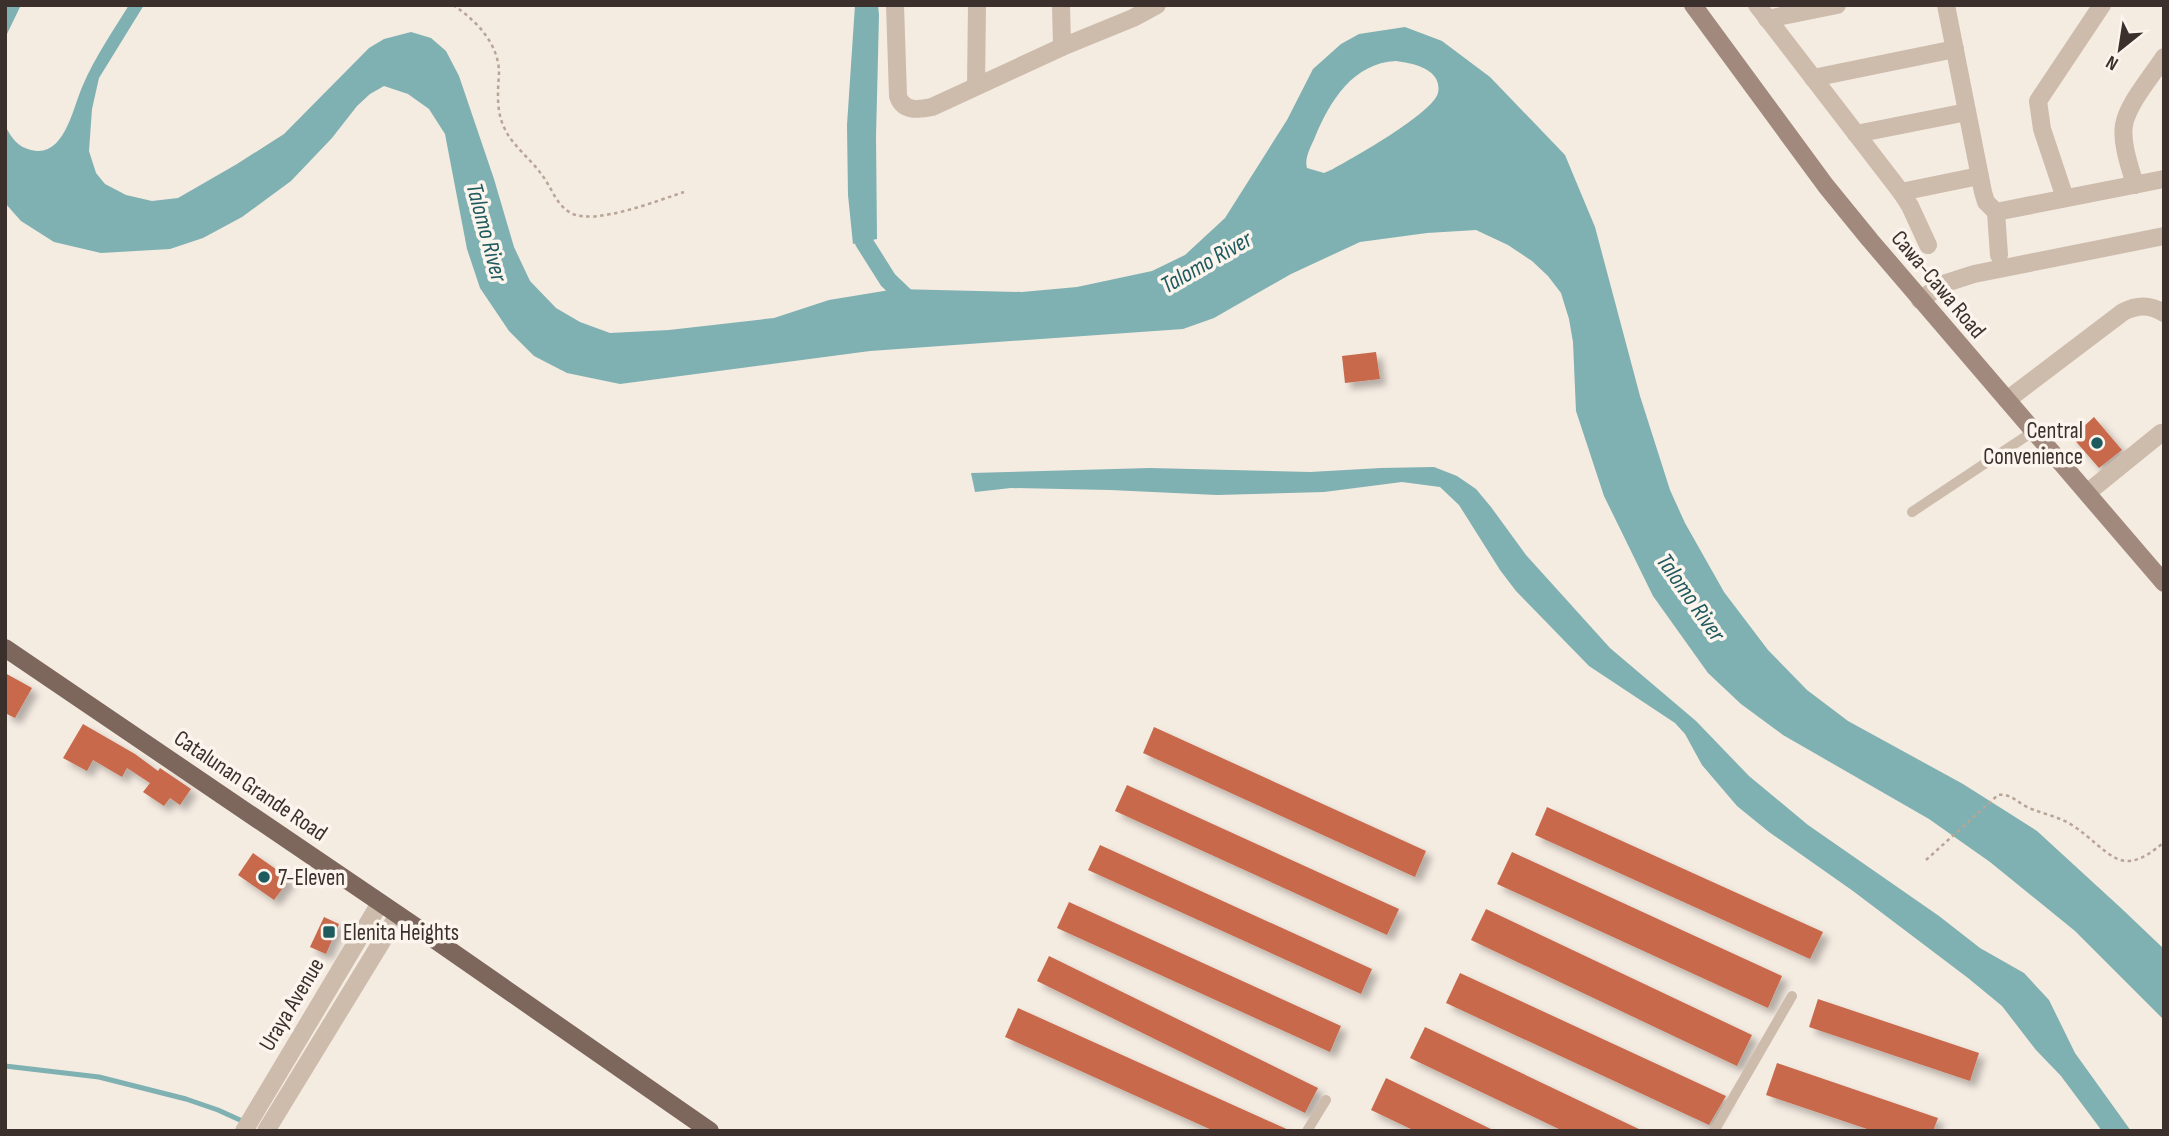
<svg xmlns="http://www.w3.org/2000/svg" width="2169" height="1136" viewBox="0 0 2169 1136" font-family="'Sofia Sans Condensed',sans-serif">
  <defs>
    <filter id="shadow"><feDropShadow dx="6" dy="6" stdDeviation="3.5" flood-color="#0004"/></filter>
  </defs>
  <rect width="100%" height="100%" fill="#f4ebe1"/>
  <g fill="#7fb0b2" fill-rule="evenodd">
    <path d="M5 5H21L5 38Z"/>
    <path d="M129 5H144L99 78 92 109 89 151 96 173 105 184 126 195 152 201 178 198 237 164 284 134 369 48 384 39 411 32 431 38 446 51 459 76 494 179 514 247 530 281 556 308 580 322 610 333 669 330 774 318 829 300 896 289 1022 292 1077 287 1152 271 1185 255 1225 218 1287 120 1313 69 1341 44 1359 34 1405 27 1442 41 1490 77 1565 155 1595 227 1640 396 1670 490 1685 523 1724 592 1768 650 1807 690 1848 721 1963 784 2037 831 2122 909 2164 949V1020L2075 931 1990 862 1929 819 1783 735 1741 704 1708 673 1653 596 1604 496 1576 411 1573 342 1569 319 1561 293 1548 276 1532 261 1508 245 1476 230 1427 233 1360 242 1291 274 1214 318 1183 329 870 351 620 384 567 373 534 356 509 331 480 288 467 249 445 134 429 109 408 94 384 86 370 94 357 106 332 138 291 181 242 217 203 238 170 249 101 253 54 242 21 221 5 203V125C11 138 18 147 31 150 65 159 73 106 83 85 95 57 113 31 129 5ZM1396 61C1412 63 1443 69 1438 93 1433 113 1353 158 1333 169L1324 173 1307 168C1304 158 1311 147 1315 137 1330 101 1353 63 1396 61Z"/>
    <path d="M855 5H878L879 15 876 137 877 239 853 244 848 195 847 125Z"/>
    <path d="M1434 467 1457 476 1476 489 1491 507 1526 555 1610 648 1696 721 1749 776 1808 825 1939 916 1980 948 2024 973 2049 1000 2075 1053 2131 1131H2102L2061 1076 2036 1050 2002 1006 1968 978 1853 891 1769 832 1737 806 1702 765 1685 734 1675 723 1589 666 1516 591 1500 570 1459 505 1440 487 1402 482 1324 492 1217 495 1110 490 1011 488 975 492 971 473 1150 468 1310 472 1381 468Z"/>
  </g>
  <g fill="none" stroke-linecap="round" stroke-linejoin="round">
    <path stroke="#7fb0b2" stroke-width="5" d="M5 1066 99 1077 186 1099 218 1110 240 1120"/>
    <path stroke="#7fb0b2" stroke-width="18" d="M864 218V242L888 280 914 305"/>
  </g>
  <g fill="#c8694b" filter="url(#shadow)">
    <path d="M1376 352 1380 379 1345 383 1342 356Z"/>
    <path d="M2094 417 2122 450 2099 468 2072 437Z"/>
    <path d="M5 673 32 688 15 718 5 713Z"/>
    <path d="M83 724 135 754 158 771 160 768 191 789 180 805 170 798 164 806 143 792 150 783 127 768 122 777 93 760 87 771 63 758Z"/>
    <path d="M1154 727 1426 851 1415 877 1143 753Z"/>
    <path d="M1127 785 1399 909 1387 935 1115 811Z"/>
    <path d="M1547 807 1823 932 1810 959 1535 835Z"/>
    <path d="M1100 845 1372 969 1361 994 1088 870Z"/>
    <path d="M1512 852 1782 976 1768 1008 1497 884Z"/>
    <path d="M253 853 290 879 274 900 238 875Z"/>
    <path d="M1069 902 1341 1026 1330 1052 1057 928Z"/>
    <path d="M1486 909 1752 1035 1737 1066 1471 940Z"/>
    <path d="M324 917 339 924 326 954 310 947Z"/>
    <path d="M1049 956 1318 1088 1305 1113 1037 981Z"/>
    <path d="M1460 973 1726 1096 1709 1125 1446 1003Z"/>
    <path d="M1818 999 1979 1053 1970 1081 1809 1027Z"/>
    <path d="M1018 1008 1291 1131H1214L1005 1037Z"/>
    <path d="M1425 1027 1643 1131H1563L1410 1058Z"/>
    <path d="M1777 1063 1938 1118 1933 1131H1873L1766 1095Z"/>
    <path d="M1386 1078 1495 1131H1415L1371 1110Z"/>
  </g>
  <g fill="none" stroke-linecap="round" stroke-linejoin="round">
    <g stroke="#b9a596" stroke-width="2.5" stroke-dasharray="3.5 3.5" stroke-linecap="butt">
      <path d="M453 5C476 20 499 44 499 73 498 90 496 108 503 125 511 145 530 158 542 175 552 188 556 205 571 213 594 226 659 200 684 192"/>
      <path d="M1926 860 1998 795C2010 793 2017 802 2027 807 2042 814 2058 816 2072 825 2110 850 2119 882 2164 842"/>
    </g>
    <g stroke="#cdbbac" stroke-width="10">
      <path d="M1912 512 2034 431"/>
      <path d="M1307 1131 1326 1100"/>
      <path d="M1714 1131 1792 996"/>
    </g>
    <g stroke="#cdbbac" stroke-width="18">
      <path d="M895 5 898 96C903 112 919 110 932 107L1062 47 1133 18 1157 5"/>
      <path d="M1061 5 1062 47"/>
      <path d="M1757 5 1901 192 1910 206 1928 245"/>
      <path d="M1946 5 1983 192 1986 202 1996 212 1999 255"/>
      <path d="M1767 19 1837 5"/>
      <path d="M1813 78 1955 49"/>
      <path d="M976 86 977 5"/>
      <path d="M1856 134 1967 112"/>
      <path d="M2135 185C2130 167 2121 143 2124 125 2128 103 2152 76 2164 57"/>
      <path d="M1901 192 1979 176"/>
      <path d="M2065 198 2042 129 2038 101 2102 5"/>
      <path d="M1996 212 2164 179"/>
      <path d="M1920 300 1943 284 1974 274 2164 236"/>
      <path d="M2007 400 2123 312C2137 305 2149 304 2164 313"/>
      <path d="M2087 493 2161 433"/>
      <path d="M244 1131 380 903"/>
      <path d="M266 1131 398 915"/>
    </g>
    <path stroke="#a18a7d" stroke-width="18" d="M1693 5 1826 186 1870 240 2164 583"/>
    <path stroke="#7d675c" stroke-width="18" d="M5 648 425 933 710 1131"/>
  </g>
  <g fill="#1f5a5e" stroke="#fbf5ee" stroke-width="2.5">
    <circle cx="2097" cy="443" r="7"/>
    <circle cx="264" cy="877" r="7"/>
    <rect x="322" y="925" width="14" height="14" rx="3.5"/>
  </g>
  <g text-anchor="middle" stroke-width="7" stroke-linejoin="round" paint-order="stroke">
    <g font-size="23" fill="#3b302b" stroke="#fbf5ee">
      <text transform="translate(1939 284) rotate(50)" y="8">Cawa-Cawa Road</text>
      <text transform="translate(251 785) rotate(34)" y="8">Catalunan Grande Road</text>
      <text transform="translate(291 1004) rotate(-59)" y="8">Uraya Avenue</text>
    </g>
    <g font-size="23" fill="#3b302b" stroke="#fbf5ee" text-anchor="start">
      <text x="2083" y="438" text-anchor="end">Central<tspan x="2083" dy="26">Convenience</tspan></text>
      <text x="278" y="885">7-Eleven</text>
      <text x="343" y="940">Elenita Heights</text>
    </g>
    <g font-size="24" font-style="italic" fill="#1f5a5e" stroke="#fbf5ee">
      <text transform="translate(487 232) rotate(75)" y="8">Talomo River</text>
      <text transform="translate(1206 262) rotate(-30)" y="8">Talomo River</text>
      <text transform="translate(1691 597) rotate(55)" y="8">Talomo River</text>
    </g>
  </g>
  <rect width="2169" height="1136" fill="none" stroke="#3b302b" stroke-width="14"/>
  <g transform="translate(2120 49) rotate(210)" stroke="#fbf5ee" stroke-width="5" paint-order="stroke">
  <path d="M0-5L12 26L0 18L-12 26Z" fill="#3b302b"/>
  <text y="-10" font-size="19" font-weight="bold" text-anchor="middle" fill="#3b302b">N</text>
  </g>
</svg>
